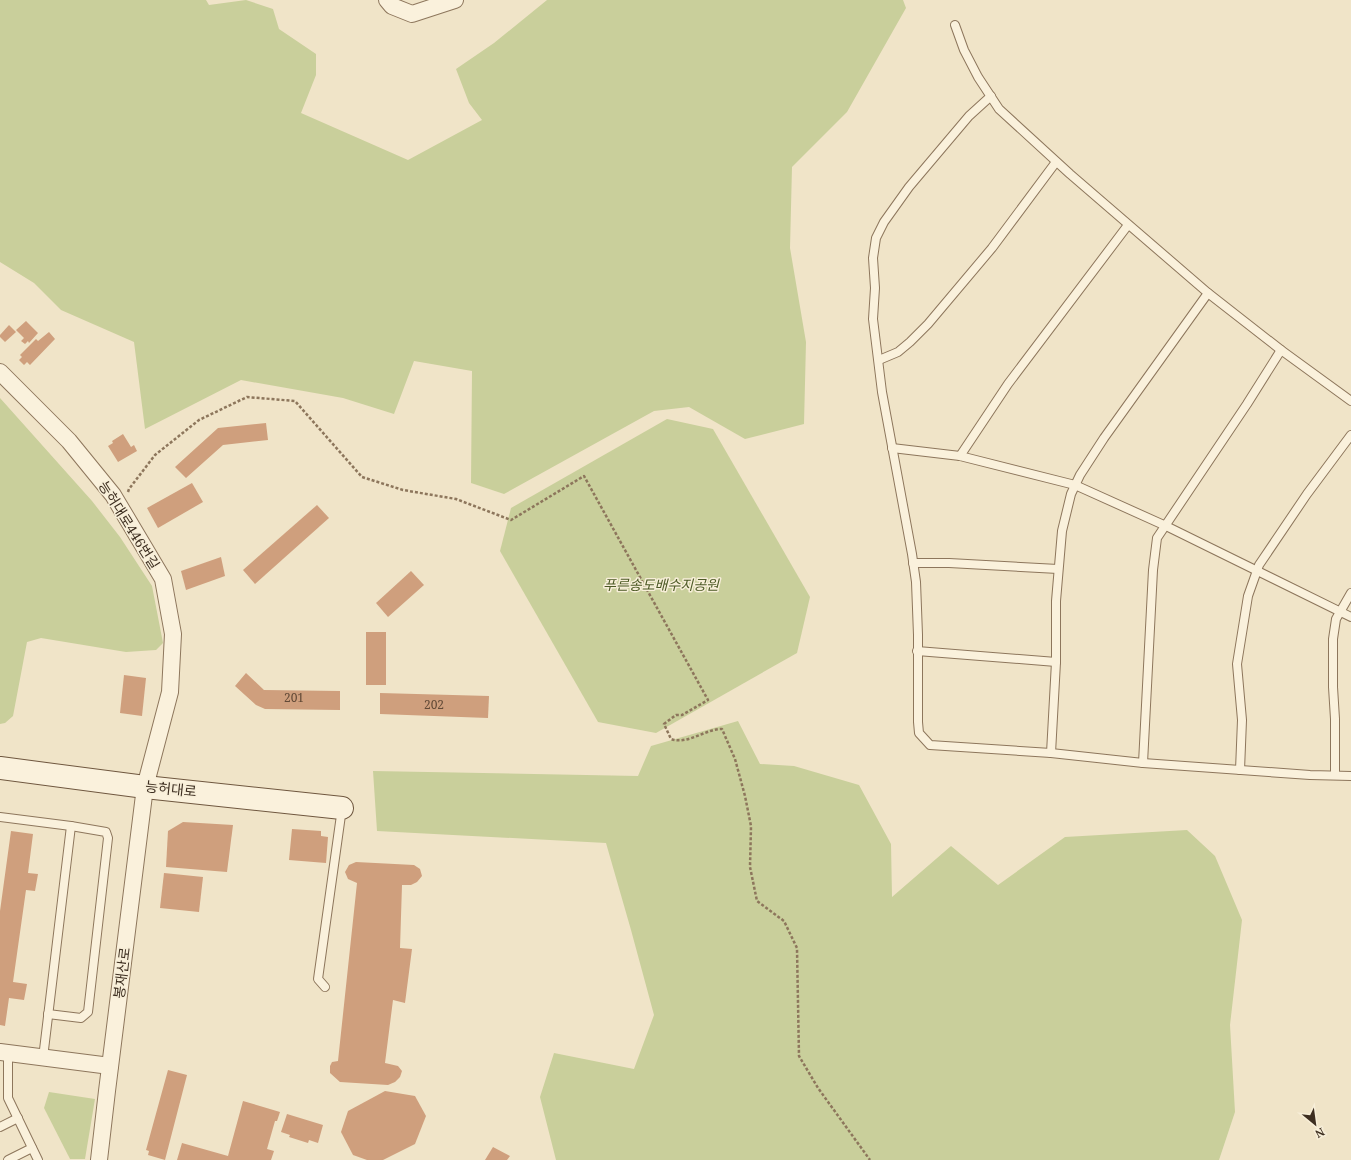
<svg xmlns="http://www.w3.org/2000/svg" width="1351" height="1160" viewBox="0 0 1351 1160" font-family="'Noto Serif','Noto Sans KR',serif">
  <rect width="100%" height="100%" fill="#f0e4c8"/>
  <g fill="#c9cf9b">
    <path d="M0 0H206L209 5 246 0 273 9 279 29 316 54V75L301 113 408 160 482 120 469 103 456 69 494 43 547 0H903L906 8 847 112 792 167 790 248 806 342 804 424 745 439 689 407 654 411 504 494 471 483 472 371 414 361 394 414 343 398 241 380 145 429 134 342 61 310 34 283 0 262Z"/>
    <path d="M0 398 92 501 120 537 152 586 163 643 156 650 126 652 41 638 27 642 13 716 5 723 0 724Z"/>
    <path d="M667 419 713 429 810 597 797 653 656 733 598 722 500 551 511 508Z"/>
    <path d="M738 721 760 764 794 766 859 785 891 844 892 897 951 846 998 885 1065 837 1187 830 1215 856 1242 920 1230 1025 1235 1112 1219 1160H556L540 1097 554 1053 634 1069 654 1015 631 930 606 843 377 831 373 771 638 776 651 746Z"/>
    <path d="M49 1092 95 1099 85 1159H70L44 1108Z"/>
  </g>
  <g fill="#cf9f7d">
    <path d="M26 321 38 333 29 343 28 341 25 344 21 341 24 338 16 330Z"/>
    <path d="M9 325 16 332 5 342 0 337V335Z"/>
    <path d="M49 332 55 339 30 365 27 362 24 365 19 360 22 357 20 355 36 339 38 341Z"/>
    <path d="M266 423 268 440 223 445 186 478 175 467 218 428Z"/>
    <path d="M123 434 131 447 134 445 137 451 118 462 108 446 113 443 112 441Z"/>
    <path d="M192 483 203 502 158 528 147 508Z"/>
    <path d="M317 505 329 518 255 584 243 570Z"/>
    <path d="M221 557 225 576 186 590 181 571Z"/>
    <path d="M411 571 424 585 388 617 376 603Z"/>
    <rect x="366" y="632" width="20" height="53"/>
    <path d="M246 673 264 690 340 691V710L265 709 256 705 235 686Z"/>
    <path d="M124 675 146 678 142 716 120 713Z"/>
    <path d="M380 693 489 696 488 718 380 714Z"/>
    <path d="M183 822 233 825 227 872 166 867 168 831Z"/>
    <path d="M292 829 321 831V836L328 837 326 863 289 860Z"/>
    <path d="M11 831 33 834 28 873 38 874 35 891 26 890 13 982 27 984 24 1000 9 998 5 1026 0 1025V911Z"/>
    <path d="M356 862 414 865 420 869 422 876 417 882 411 885H402L400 948 412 949 405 1003 393 1000 385 1063 398 1066 402 1071 400 1077 395 1082 388 1085 340 1082 330 1073V1066L332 1062 338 1061 357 883 348 879 345 872 349 865Z"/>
    <path d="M164 873 203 877 199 912 160 908Z"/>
    <path d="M168 1070 187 1075 165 1160 148 1155 149 1151 146 1150Z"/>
    <path d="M385 1091 415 1096 426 1116 415 1144 383 1160H367L353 1155 341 1132 348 1111Z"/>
    <path d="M243 1101 280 1112 277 1121H275L267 1149 274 1151 271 1160H177L182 1143 228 1156Z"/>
    <path d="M287 1114 323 1125 318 1143 309 1140 308 1143 289 1137 290 1135 281 1132Z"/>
    <path d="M493 1147 510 1156 507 1160H485Z"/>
  </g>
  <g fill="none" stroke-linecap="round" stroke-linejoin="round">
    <defs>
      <g id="lane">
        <path d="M955 25 964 50 978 77 999 109 1070 174 1208 293 1281 350 1351 401"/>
        <path d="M991 96 969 116 909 187 884 222 876 238 873 258 875 288 873 319 882 392 912 554 916 582 918 635V722L919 733 930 745 1051 753 1143 763 1310 775 1351 776"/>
        <path d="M879 360 898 352 910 342 928 324 992 248 1056 162"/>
        <path d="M892 448 960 456 1075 485 1166 526 1351 617"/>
        <path d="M960 456 1008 384 1128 225"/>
        <path d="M913 563H949L1058 569"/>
        <path d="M917 651 1056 662"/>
        <path d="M1051 753 1056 662V601L1062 531 1071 494 1080 475 1104 438 1208 293"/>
        <path d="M1143 763 1153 570 1157 538 1247 404 1281 350"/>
        <path d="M1240 770 1242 720 1237 664 1248 596 1259 565 1307 494 1351 435"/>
        <path d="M1335 775V719L1333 687V639L1336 619 1351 593"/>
        <path d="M0 817 71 826 106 832 108 838 88 1012 81 1018 48 1014"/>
        <path d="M325 987 318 979 342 808"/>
        <path d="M8 1053V1098L38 1160"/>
        <path d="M43 1058 71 826"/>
        <path d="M0 1127 18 1118"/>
        <path d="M8 1160 32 1148"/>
      </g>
      <g id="street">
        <path d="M387 0 392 6 412 14 455 0"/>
        <path d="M0 372 69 441 113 495 163 579 173 634 170 692 145 787 107 1091 99 1160"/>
        <path d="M0 1052 110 1066"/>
      </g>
      <path id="secondary" d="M0 768 145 787 342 808"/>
    </defs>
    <use href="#lane" stroke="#8d765c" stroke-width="10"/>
    <use href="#street" stroke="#8d765c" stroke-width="18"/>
    <use href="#secondary" stroke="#6f573f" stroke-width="24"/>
    <path stroke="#8d765c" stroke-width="2.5" stroke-dasharray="3 2" stroke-linecap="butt" d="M128 492 129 489 155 455 199 420 247 397 295 401 362 477 403 490 456 499 511 520 584 476 708 700 682 715H676L664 724 671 739C688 745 705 729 722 729L735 759 745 796 751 826 750 867 757 901 784 921 797 948 799 1056 818 1088 870 1160"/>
    <use href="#lane" stroke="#faf1dc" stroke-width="8"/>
    <use href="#street" stroke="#faf1dc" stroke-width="16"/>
    <use href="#secondary" stroke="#faf1dc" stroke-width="22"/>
  </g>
  <g text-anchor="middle" stroke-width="3" stroke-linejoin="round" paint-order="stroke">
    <g font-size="12" fill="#624a37">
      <text x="294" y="702">201</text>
      <text x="434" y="709">202</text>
    </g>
    <g font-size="14" fill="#3d2e20" stroke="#f7eed8">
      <text transform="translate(129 525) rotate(58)" y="5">능허대로446번길</text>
      <text transform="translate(171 789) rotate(6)" y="5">능허대로</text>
      <text transform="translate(122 973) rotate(-83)" y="5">봉재산로</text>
    </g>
    <g font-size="14" font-style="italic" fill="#4d5a26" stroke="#f7eed8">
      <text x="661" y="590">푸른송도배수지공원</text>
    </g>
  </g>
  <g transform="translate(1315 1124) rotate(151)" stroke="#f7eed8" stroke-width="3" paint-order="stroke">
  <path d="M0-3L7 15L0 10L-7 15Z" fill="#3d2e20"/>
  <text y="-6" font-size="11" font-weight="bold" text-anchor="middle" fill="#3d2e20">N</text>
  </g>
</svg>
